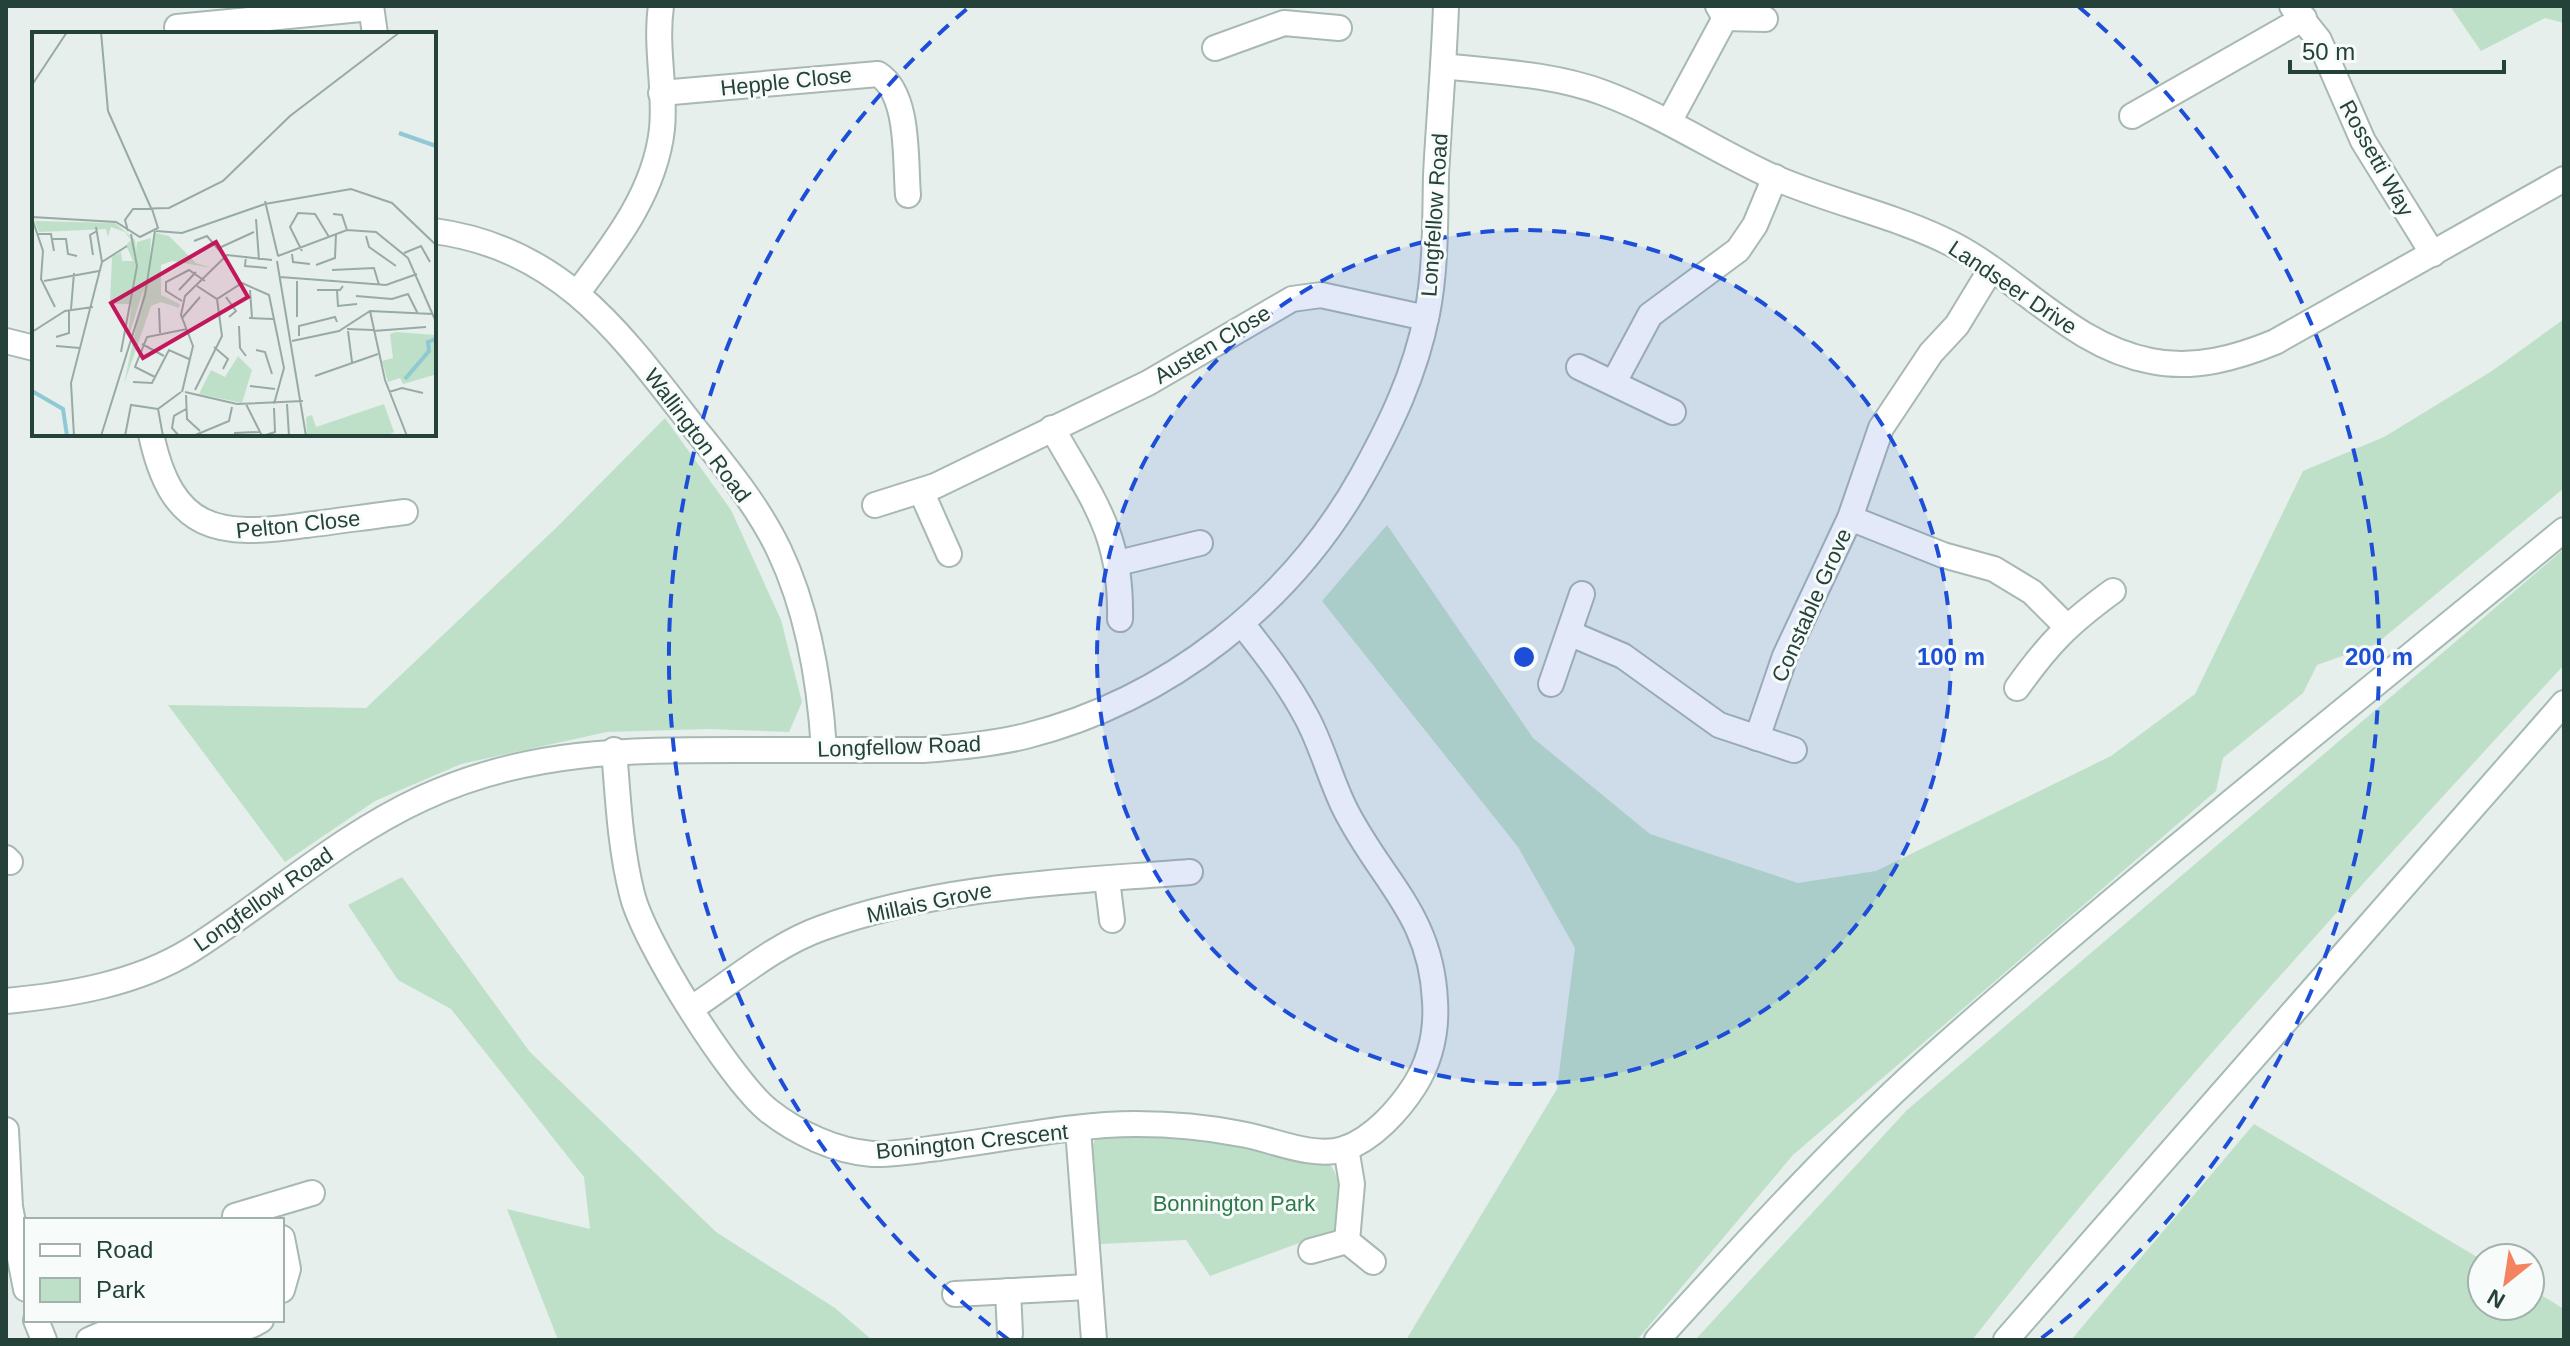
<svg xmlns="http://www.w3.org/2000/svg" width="2570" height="1346" viewBox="0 0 2570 1346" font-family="Arial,sans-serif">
  <rect width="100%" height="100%" fill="#e6efeb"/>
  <g fill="#bfe0c8">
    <path d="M2450 6H2564V23L2545 18 2481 51Z"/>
    <path d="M2564 319V488L2376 644 2317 665 2303 693 2223 758 2216 791 1793 1155 1637 1340H1406L1557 1089 1575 948 1518 847 1322 601 1387 525 1533 738 1650 834 1798 883 1876 871 2111 756 2195 694 2303 471 2384 437 2492 371Z"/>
    <path d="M665 418 731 510 781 620 802 702 789 732 709 729 607 732 461 764 375 801 285 862 168 705 366 708 556 528Z"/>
    <path d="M2564 549V665C2361 885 2157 1105 1972 1340H1695L1907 1110Z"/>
    <path d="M402 877 530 1052 716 1232 835 1308 872 1340H558L507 1209 590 1229 584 1177 451 1009 398 980 348 905Z"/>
    <path d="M2254 1124 2482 1260V1306H2530V1288L2564 1309V1340H2071Z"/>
    <path d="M1171 1133 1329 1163C1343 1181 1345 1208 1334 1230L1210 1276 1186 1240 1100 1244 1091 1150 1095 1140 1107 1135Z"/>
  </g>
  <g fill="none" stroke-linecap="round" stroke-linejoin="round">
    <defs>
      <g id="street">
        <path d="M371 6 375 34"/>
        <path d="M1718 6 1725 18 1765 19"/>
        <path d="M2292 6 2319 40 2363 141 2433 254"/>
        <path d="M177 27 371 8"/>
        <path d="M1215 48 1284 23 1339 28"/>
        <path d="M1443 66C1497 72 1554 74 1604 93 1663 115 1716 151 1773 177 1832 203 1896 215 1954 245 2022 281 2073 346 2151 361 2194 370 2236 358 2275 342L2564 179"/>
        <path d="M661 93 878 74C910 94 905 160 908 195"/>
        <path d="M2132 116 2304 18"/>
        <path d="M1669 122 1725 18"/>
        <path d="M434 231C560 248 619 331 692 425 723 464 757 504 779 550 808 611 820 683 824 750"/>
        <path d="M578 292C615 243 655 192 662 129 666 89 655 47 661 6"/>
        <path d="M6 341 34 348"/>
        <path d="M1579 367 1673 412"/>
        <path d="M1614 382 1650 315 1738 250 1755 225 1775 177"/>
        <path d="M1052 428C1092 499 1122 533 1120 619"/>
        <path d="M151 434C172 532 218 538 306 525 339 521 372 516 405 512"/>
        <path d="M921 491 949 554"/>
        <path d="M875 505 935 486 1148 383 1292 299 1321 295 1426 318"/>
        <path d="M1850 518 1943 555 1994 569 2032 592 2066 626"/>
        <path d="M1118 563 1200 543"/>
        <path d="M1569 633 1623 656 1719 725 1794 750"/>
        <path d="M1551 684 1582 594"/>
        <path d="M2017 688C2049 643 2069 623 2113 591"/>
        <path d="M1757 738 1785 656 1850 518 1881 428 1931 353 1957 325 1991 269"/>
        <path d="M614 750C618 797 620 847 632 894 643 941 731 1081 769 1111 797 1133 835 1151 872 1154 896 1155 921 1150 944 1147 1008 1139 1073 1124 1136 1124 1172 1124 1206 1127 1241 1134 1272 1139 1312 1159 1344 1149 1373 1139 1399 1110 1415 1085 1431 1059 1437 1032 1435 1001 1431 913 1380 880 1344 807 1330 778 1322 746 1307 718 1289 684 1266 654 1243 625"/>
        <path d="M6 858 10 862"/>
        <path d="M1107 879 1112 920"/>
        <path d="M6 1001C69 995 136 984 191 950 270 900 338 837 423 798 527 750 626 750 737 750 799 750 862 750 924 750 958 747 993 744 1026 736 1168 700 1291 603 1362 476 1391 424 1415 374 1427 314 1436 268 1435 222 1436 175 1439 119 1444 63 1446 6"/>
        <path d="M692 1008C733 981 776 944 822 928 941 885 1065 882 1190 872"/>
        <path d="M1078 1129 1094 1340"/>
        <path d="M6 1130 10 1207 26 1289"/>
        <path d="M1346 1148 1352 1184 1347 1241"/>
        <path d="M235 1216 312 1193"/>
        <path d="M282 1238 288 1269 282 1290"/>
        <path d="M1311 1251 1347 1241 1373 1262"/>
        <path d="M1008 1291 1010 1334"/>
        <path d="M955 1294 1088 1287"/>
        <path d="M36 1320 44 1340"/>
        <path d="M89 1340C102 1334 117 1327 132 1328 178 1331 219 1346 261 1320"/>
      </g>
      <g id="secondary">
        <path d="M1657 1340C1749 1239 1841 1137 1943 1047 2145 868 2356 701 2564 530"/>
        <path d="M2006 1340 2564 703"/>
      </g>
    </defs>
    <use href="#street" stroke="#a8b8b2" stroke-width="28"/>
    <use href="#secondary" stroke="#a4bbb3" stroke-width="28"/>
    <use href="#street" stroke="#fff" stroke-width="24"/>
    <use href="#secondary" stroke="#fff" stroke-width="24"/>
  </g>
  <circle cx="1524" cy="657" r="427" fill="#1d4ed8" fill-opacity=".12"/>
  <g fill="none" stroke="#1d4ed8" stroke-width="4" stroke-dasharray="14 10">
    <circle cx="1524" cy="657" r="427"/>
    <path d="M1009 1340A855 855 0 0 1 969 7M2079 7A855 855 0 0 1 2039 1340"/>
  </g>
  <g text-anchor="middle" stroke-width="6" stroke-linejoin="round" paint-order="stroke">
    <g font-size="22" fill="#24423a" stroke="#f7fbf9">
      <text transform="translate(786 81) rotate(-6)" y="8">Hepple Close</text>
      <text transform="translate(2377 158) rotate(61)" y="8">Rossetti Way</text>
      <text transform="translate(1434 215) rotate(-86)" y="8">Longfellow Road</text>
      <text transform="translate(2013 287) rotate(34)" y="8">Landseer Drive</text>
      <text transform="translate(1212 344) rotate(-31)" y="8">Austen Close</text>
      <text transform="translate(698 435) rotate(53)" y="8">Wallington Road</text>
      <text transform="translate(298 524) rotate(-6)" y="8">Pelton Close</text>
      <text transform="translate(1811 605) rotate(-66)" y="8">Constable Grove</text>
      <text transform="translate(899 746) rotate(-2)" y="8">Longfellow Road</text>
      <text transform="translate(263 899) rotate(-35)" y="8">Longfellow Road</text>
      <text transform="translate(929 902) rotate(-12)" y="8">Millais Grove</text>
      <text transform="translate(972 1141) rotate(-6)" y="8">Bonington Crescent</text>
    </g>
    <g font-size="22" fill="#2d7a4b" stroke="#f7fbf9">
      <text x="1234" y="1211">Bonnington Park</text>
    </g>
  </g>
  <g transform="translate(32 32)">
    <rect width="404" height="404" fill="#e6efeb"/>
    <path d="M3 189 83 191 103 208 105 229 97 272H78L80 225 89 220 90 229H101L94 213 99 208 93 200 79 195 76 205 74 197 7 200ZM124 201 137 204 164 231 180 236 140 229 129 233V263L148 272 147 276 129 270 119 274 92 352ZM119 206 117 241 96 306 105 210ZM364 300 404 303 402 343 371 352 368 346 356 350 350 329 361 326 358 302ZM206 324 220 338 210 371 167 362 179 338 193 345ZM352 372 362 400 354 404H275L274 385 280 383 284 395Z" fill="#bfe0c8"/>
    <path fill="none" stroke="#8ec9d4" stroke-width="4" d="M367 101 404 114M373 347 397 319 396 310 404 307M0 359 31 377 35 404"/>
    <path fill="none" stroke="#98aaa4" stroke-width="2" d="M69 0 76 79 119 176M0 53 35 0M233 169 246 224M301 182 310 183 315 198M0 185 84 190 108 205 126 196 120 177M0 186 11 219 9 247 23 275M224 187 227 228M96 199 93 188 101 177 137 176 191 149 258 84 368 0M124 199 150 201 233 172 319 157 360 171 404 213M6 202H19L22 219M334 204 337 215 364 234M21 207H34L36 222 45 224M162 209 175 204 192 224M187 216 222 200M270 219 258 195 266 181 283 182 297 205M372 221 389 214 398 230M260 222 261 230 278 232M61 223 58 203 65 199M214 224 213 234 235 236M246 224 315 198 344 200 376 226 404 290M245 229 274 404M70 230 95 214M284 233 303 226 304 202M300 238 342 236 347 253M248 245 354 253 385 242M12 249 67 239M265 249V285M165 254 185 267 210 251 237 263 252 336 242 372M147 258 164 240M218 258 220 286M285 258H308L311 254M305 258 306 274 325 272M324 264 360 267 376 262 386 282M194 265 204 279 197 285M150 269 134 259V250L157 238 173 249M127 276 128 301M39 277 42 241M338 279 353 348 375 404M150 286 168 265M217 286 241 287M207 294 208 316 214 324M315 297 341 298M316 299 320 330M341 299 394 295M0 300 33 279 61 275M267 304V294L303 285 305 290M24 305 37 301V278M260 309 307 299 338 279 401 282M110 312 132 324M24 314 48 316M182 315 196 327 191 337M224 318 233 320 240 342M89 320 105 234 99 202M283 344 346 322M123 345 103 335 115 305 155 297M101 350 120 351 137 318 157 327M218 354 243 357M163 358 190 304 185 267M150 360 161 314 149 283 153 264 195 223 240 228M153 360 205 372 271 369M357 360 370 356 391 361M154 363 155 387 168 399M214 372 230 404M255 372 257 404M202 401 227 400M42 404 39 351 70 230 64 195M69 404 113 263 123 199M93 404 99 373 126 377M131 404 126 377 149 360M147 404 140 396 142 384 154 377M161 404 197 389 200 375M231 404 243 400 242 376"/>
    <path fill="#c2185b" fill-opacity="0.15" stroke="#c2185b" stroke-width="4" d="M184 210 216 265 111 326 79 271Z"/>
    <rect width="404" height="404" fill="none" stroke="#24423a" stroke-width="4"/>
  </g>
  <circle cx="1524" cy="657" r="12" fill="#1d4ed8" stroke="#f7fbf9" stroke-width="4"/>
  <g font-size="24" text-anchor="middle" font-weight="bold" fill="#1d4ed8" stroke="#f7fbf9" stroke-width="6" stroke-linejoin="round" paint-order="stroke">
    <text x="1951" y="665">100 m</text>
    <text x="2379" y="665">200 m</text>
  </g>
  <rect width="2570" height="1346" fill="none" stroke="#24423a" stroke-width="16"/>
  <rect x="24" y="1218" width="260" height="104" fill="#f7fbf9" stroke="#a3b1ad" stroke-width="2"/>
  <rect x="40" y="1244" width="40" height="12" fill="#ffffff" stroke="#a3b1ad" stroke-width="2"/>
  <text x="96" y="1258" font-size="24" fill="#24423a">Road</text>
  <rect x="40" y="1278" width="40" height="24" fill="#bfe0c8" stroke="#a3b1ad" stroke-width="2"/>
  <text x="96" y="1298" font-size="24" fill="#24423a">Park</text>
  <g transform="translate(2506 1282) rotate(210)"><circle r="38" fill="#f7fbf9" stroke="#a3b1ad" stroke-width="2"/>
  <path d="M0-6L14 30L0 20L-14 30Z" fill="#f4845f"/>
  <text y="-12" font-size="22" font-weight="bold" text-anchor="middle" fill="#24423a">N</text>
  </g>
  <path d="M2290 60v12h214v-12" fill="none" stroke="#24423a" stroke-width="4"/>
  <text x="2302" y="60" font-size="24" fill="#24423a" stroke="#f7fbf9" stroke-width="6" paint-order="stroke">50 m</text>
</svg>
